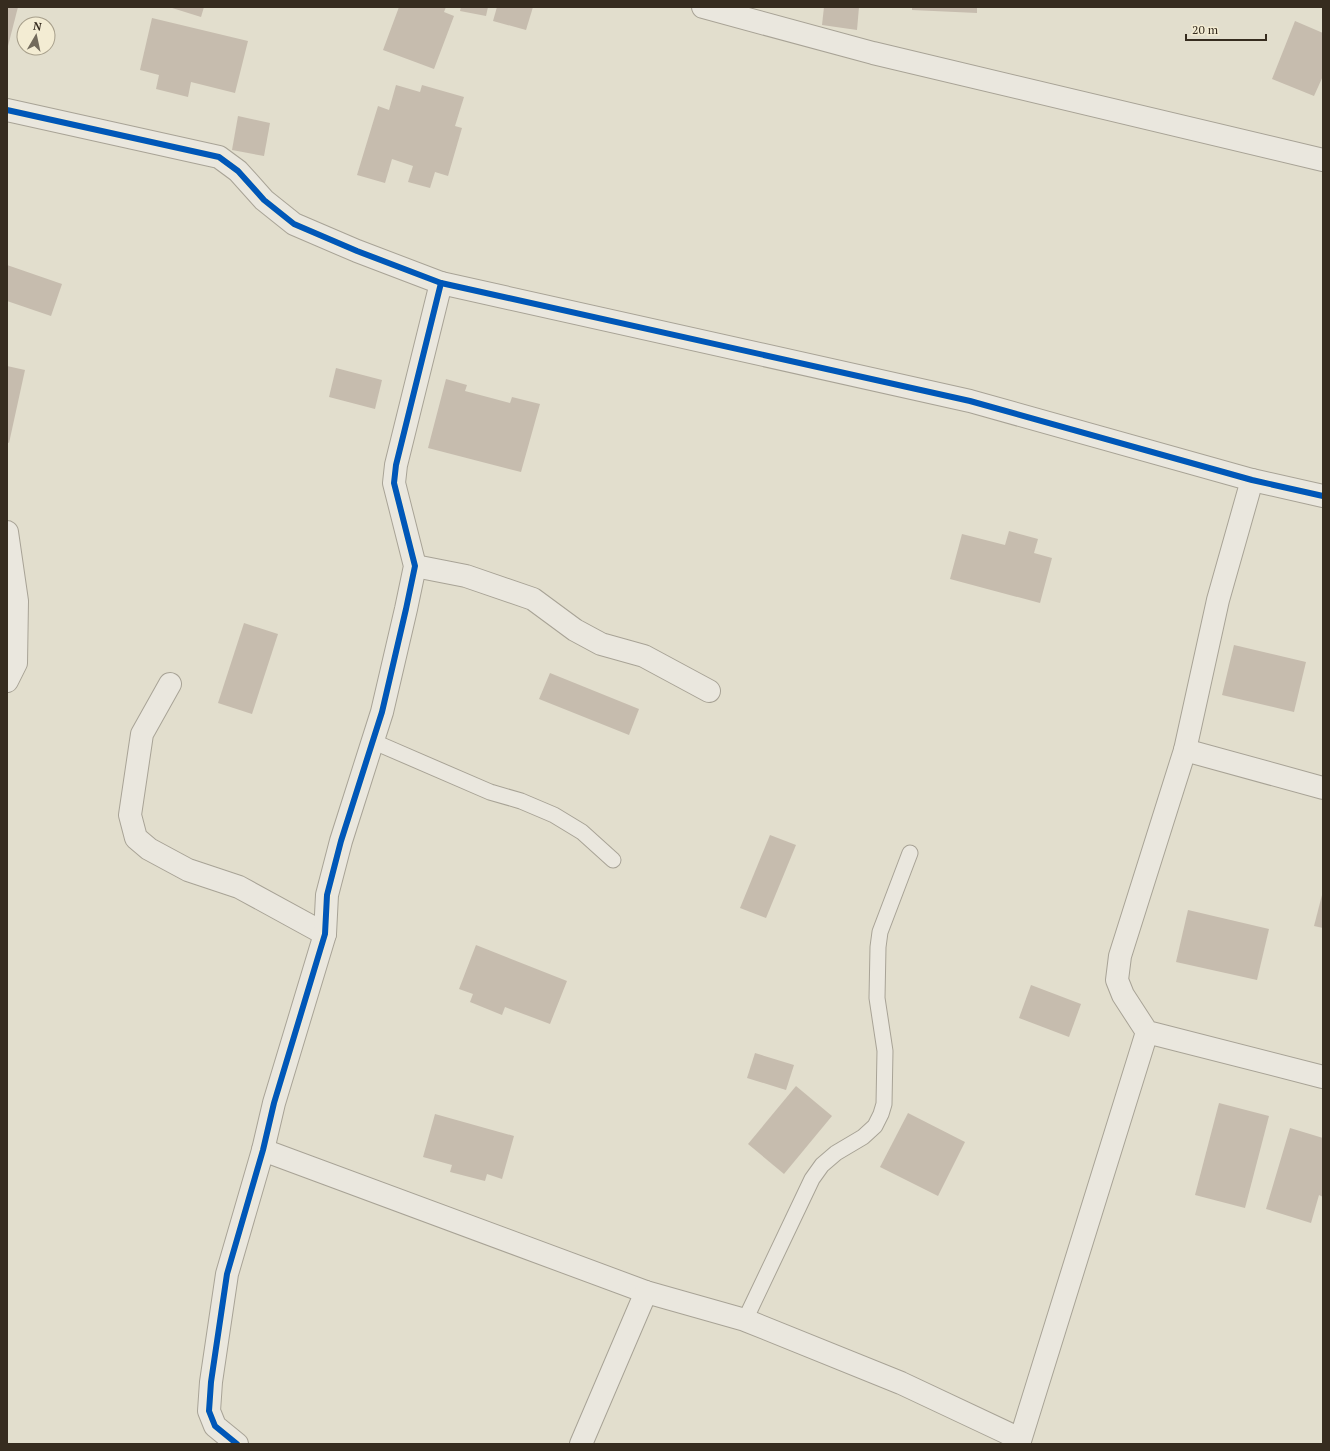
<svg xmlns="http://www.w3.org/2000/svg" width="1330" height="1451" viewBox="0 0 1330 1451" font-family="'PT Serif',serif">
  <rect width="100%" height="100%" fill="#e2decd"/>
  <g fill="#c6bcae">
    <path d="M7 7H18L8 46H7Z"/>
    <path d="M169 7H204L201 17Z"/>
    <path d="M399 7H446L444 12 454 16 434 69 383 50Z"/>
    <path d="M461 7H488L486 16 460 11Z"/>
    <path d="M497 7H533L526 30 493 21Z"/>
    <path d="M824 7H859L857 30 822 25Z"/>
    <path d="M912 7H977V13L912 10Z"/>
    <path d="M152 18 248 41 235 93 191 82 188 97 156 89 159 75 140 70Z"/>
    <path d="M1295 21 1323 33V76L1314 96 1272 79Z"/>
    <path d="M396 85 420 92 422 85 464 97 455 126 462 128 448 176 435 172 430 188 408 182 413 166 392 159 385 183 357 175 378 106 389 110Z"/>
    <path d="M238 116 270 123 264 156 232 150Z"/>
    <path d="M7 265 62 284 51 316 7 301Z"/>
    <path d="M7 366 25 370 9 443 7 442Z"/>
    <path d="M336 368 382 380 375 409 329 397Z"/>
    <path d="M446 379 467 385 465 391 510 403 512 397 540 404 521 472 428 448Z"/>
    <path d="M1009 531 1038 539 1034 553 1052 558 1040 603 950 579 962 534 1005 545Z"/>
    <path d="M244 623 278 634 252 714 218 703Z"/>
    <path d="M1234 645 1306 662 1294 712 1222 695Z"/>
    <path d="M550 673 639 709 629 735 539 699Z"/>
    <path d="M770 835 796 845 766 918 740 908Z"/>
    <path d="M1322 895H1323V928L1314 926Z"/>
    <path d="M1188 910 1269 929 1257 980 1176 962Z"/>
    <path d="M476 945 567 981 550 1024 505 1007 502 1015 470 1002 473 994 459 989Z"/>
    <path d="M1031 985 1081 1004 1069 1037 1019 1018Z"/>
    <path d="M755 1053 794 1065 786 1090 747 1078Z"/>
    <path d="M796 1086 832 1116 784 1174 748 1144Z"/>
    <path d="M1219 1103 1269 1116 1245 1208 1195 1195Z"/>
    <path d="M908 1113 965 1142 938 1196 880 1167Z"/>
    <path d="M435 1114 514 1136 502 1179 487 1174 485 1181 450 1172 452 1165 423 1157Z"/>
    <path d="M1290 1128 1323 1138V1197L1319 1195 1311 1223 1266 1209Z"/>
  </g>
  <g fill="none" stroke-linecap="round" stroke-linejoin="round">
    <defs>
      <g id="lane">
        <path d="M372 741 490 792 521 801 554 815 582 832 613 860"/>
        <path d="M745 1320 812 1179 822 1165 836 1153 863 1137 875 1126 881 1114 884 1104 885 1051 877 998 878 947 880 932 910 853"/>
      </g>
      <g id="street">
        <path d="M703 7 873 53 1323 160"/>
        <path d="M7 110 219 157 238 171 264 200 294 224 357 251 441 283 970 401 1252 480 1323 496"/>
        <path d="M1252 480 1218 600 1185 750 1120 956 1117 980 1123 995 1147 1032 1323 1077"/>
        <path d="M7 532 17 601 16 663 7 681"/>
        <path d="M415 566 466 576 533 599 575 630 601 644 644 656 709 691"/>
        <path d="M170 684 142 734 130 815 136 838 149 849 188 870 239 887 325 934"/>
        <path d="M1185 750 1323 788"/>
        <path d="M263 1150 646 1292 745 1320 901 1383 1020 1439"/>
        <path d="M237 1444 215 1426 209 1411 211 1382 227 1274 263 1150 274 1103 325 934 327 895 341 841 382 712 406 609 415 566 394 483 396 465 441 283"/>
        <path d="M581 1444 646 1292"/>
        <path d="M1019 1444 1147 1032"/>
      </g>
    </defs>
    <use href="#lane" stroke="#a8a396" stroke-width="17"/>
    <use href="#street" stroke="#a8a396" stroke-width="24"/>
    <use href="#lane" stroke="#eae7de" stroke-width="15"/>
    <use href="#street" stroke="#eae7de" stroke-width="22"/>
    <defs>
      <g id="cycleway">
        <path d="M7 110 219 157 238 171 264 200 294 224 357 251 441 283 970 401 1252 480 1323 496"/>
        <path d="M237 1444 215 1426 209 1411 211 1382 227 1274 263 1150 274 1103 325 934 327 895 341 841 382 712 406 609 415 566 394 483 396 465 441 283"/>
      </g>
    </defs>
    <use href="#cycleway" stroke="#f3ecd3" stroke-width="8"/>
    <use href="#cycleway" stroke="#0057b8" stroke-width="6"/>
  </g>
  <rect width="1330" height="1451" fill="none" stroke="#362c1f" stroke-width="16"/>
  <g transform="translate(36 36) rotate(9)"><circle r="19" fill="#f3ecd3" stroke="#a79f8b"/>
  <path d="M0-3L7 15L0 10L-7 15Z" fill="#726a5c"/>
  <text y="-6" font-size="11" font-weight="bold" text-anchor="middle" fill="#362c1f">N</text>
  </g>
  <path d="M1186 34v6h80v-6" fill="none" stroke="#362c1f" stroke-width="2"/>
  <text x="1192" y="34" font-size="12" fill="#362c1f" stroke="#f3ecd3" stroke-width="3" paint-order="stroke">20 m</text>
</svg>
